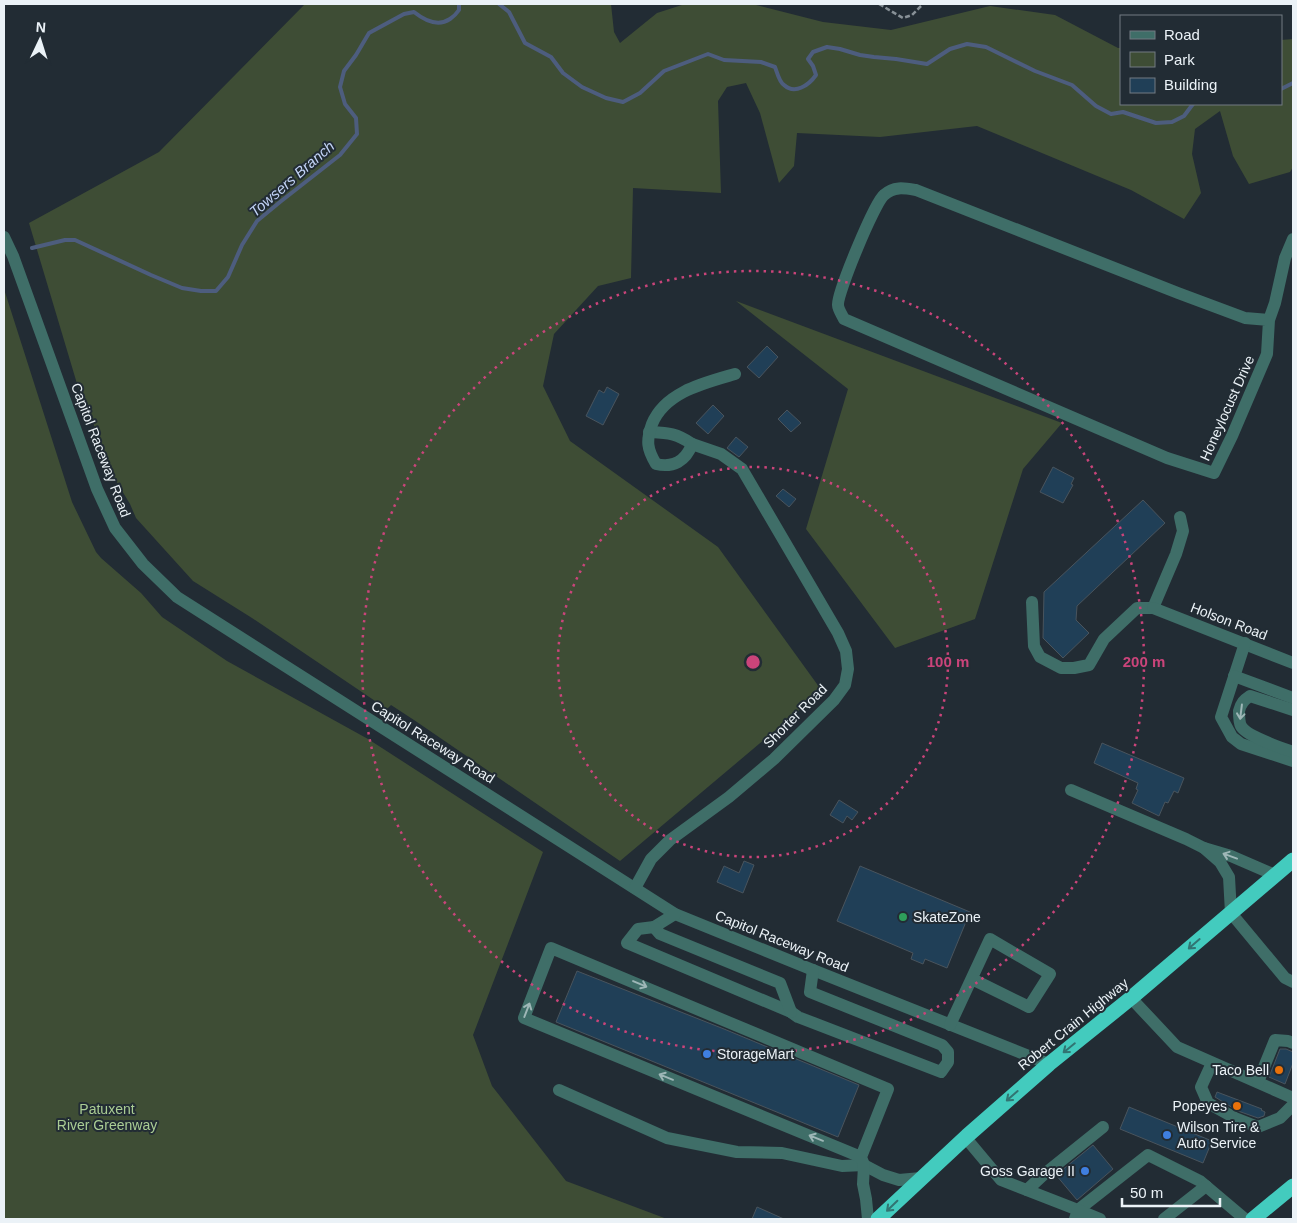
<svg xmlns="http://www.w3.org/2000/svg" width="1297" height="1223" viewBox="0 0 1297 1223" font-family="Helvetica,sans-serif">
  <rect width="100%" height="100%" fill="#222c34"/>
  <g fill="#3e4d35">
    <path d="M305 4H611L614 32 620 43 657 13 685 4H752L823 22 891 30 990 6 1055 15 1118 48H1121V104H1281V40L1293 39V167L1290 172 1249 184 1233 156 1220 111 1195 129 1192 154 1201 193 1184 219 1131 190 977 126 880 137 797 133 794 166 779 183 760 113 746 83 727 87 718 101 721 193 633 188 631 278 598 286 554 334 543 386 570 441 718 547 822 691 620 861 414 720 391 705 387 709 252 618 193 581 136 518 130 504 101 456 93 421 78 387 29 223 159 152Z"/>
    <path d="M4 289 72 502 96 552 101 558 141 593 162 617 227 661 368 739 543 852 473 1035 492 1086 566 1181 667 1219H4Z"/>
    <path d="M736 301 1062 423 1023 469 975 619 895 648 806 529 848 389Z"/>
  </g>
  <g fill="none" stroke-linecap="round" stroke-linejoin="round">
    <g stroke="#4d5d7e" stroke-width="4">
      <path d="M499 4 509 12 525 43 551 57 563 73 582 87 606 98 623 102 640 93 664 71 708 54 724 60 761 62 775 67C777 72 779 82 784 85 795 95 809 85 816 75L813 66 808 59 813 52 827 47 840 49 860 55 874 57 896 59 927 64 950 49 967 44 986 47 1035 71 1072 85 1096 106 1111 114 1123 112 1156 123 1172 122 1184 116 1193 104"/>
      <path d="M1281 89 1293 83"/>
      <path d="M32 248 65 240H75L151 275 182 288 201 291H216L228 277 242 245 257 221 280 202 340 155 357 134 356 118 345 104 340 87 344 71 356 55 369 33 404 14 414 12C424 20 438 27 450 19 453 17 457 13 459 10V4"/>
    </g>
  </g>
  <g fill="#203f57" stroke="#49545d">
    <path d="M767 346 778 357 759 378 747 367Z"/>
    <path d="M607 387 619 394 603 425 586 416 599 390 604 393Z"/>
    <path d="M713 405 724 416 708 434 696 423Z"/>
    <path d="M787 410 801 423 791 432 778 419Z"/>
    <path d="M736 437 748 447 739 457 727 448Z"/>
    <path d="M1053 467 1074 478 1071 484 1073 485 1063 503 1040 492Z"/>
    <path d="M783 489 796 499 789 507 776 496Z"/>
    <path d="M1143 500 1165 523 1077 606 1076 620 1089 633 1063 658 1043 638 1044 592Z"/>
    <path d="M1102 743 1184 778 1178 793 1174 791 1168 803 1165 802 1159 816 1132 803 1138 790 1136 789 1138 783 1094 763Z"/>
    <path d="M839 800 858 812 852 820 847 816 843 823 830 815Z"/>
    <path d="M744 861 754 865 743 893 717 882 724 866 739 873Z"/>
    <path d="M860 866 970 912 947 968 925 959 923 964 911 959 913 953 837 921Z"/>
    <path d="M577 971 724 1029 859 1085 838 1137 556 1022Z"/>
    <path d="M1280 1049H1286L1293 1052V1063L1285 1084 1269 1077Z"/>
    <path d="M1217 1092 1262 1109 1261 1110 1265 1112 1264 1116 1258 1118 1238 1111 1215 1097Z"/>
    <path d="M1129 1107 1212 1141 1203 1163 1120 1129Z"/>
    <path d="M1093 1145 1113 1169 1077 1200 1056 1175Z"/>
    <path d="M757 1207 784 1219H752Z"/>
  </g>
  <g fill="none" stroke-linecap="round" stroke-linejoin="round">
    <path stroke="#889197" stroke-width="2.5" stroke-dasharray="5 2.5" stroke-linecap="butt" d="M879 4 903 18 912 15 923 4"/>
    <g stroke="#3f6e68" stroke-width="12">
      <path d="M4 237 13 256 97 489 115 528 143 564 177 597 675 914 813 970 1049 1064"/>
      <path d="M1269 320 1245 318 1178 293 916 190C904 188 894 186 884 195 875 202 837 293 838 305 838 309 842 315 844 319L1167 458 1214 473 1232 436 1267 354 1269 320 1275 303 1285 258 1293 239"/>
      <path d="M649 432C668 433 676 433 692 444"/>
      <path d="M1032 602 1034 646 1040 657 1061 668H1074L1089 665 1104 639 1137 608H1153L1176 554 1183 531 1180 517"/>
      <path d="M1153 608 1293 663"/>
      <path d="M1245 643 1221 717 1232 737 1241 744 1293 761"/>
      <path d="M1234 676 1293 698"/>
      <path d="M1293 710 1250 696C1244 700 1241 703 1239 711 1239 716 1239 722 1241 726 1246 736 1282 748 1293 752"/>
      <path d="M1071 790 1186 839 1204 848"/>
      <path d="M1275 875 1231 856 1204 848 1220 862 1229 877 1231 913 1285 978 1293 982"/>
      <path d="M635 888 651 859 670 840 729 797 774 759 834 700 845 685 848 669 846 651 838 633 742 469 721 454 692 444C686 461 673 468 656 464 647 449 646 441 652 424 665 392 704 383 735 374"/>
      <path d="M675 914 654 927 638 929 627 943 791 1012 798 1017 941 1072 948 1062V1052L942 1045 810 992 813 970"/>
      <path d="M654 927 660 934 780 983 791 1012"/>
      <path d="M1131 998 1177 1047 1293 1098"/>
      <path d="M950 1025 990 939 1050 974 1029 1007 972 979"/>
      <path d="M1212 1063 1201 1087 1208 1103 1235 1118 1258 1127 1280 1118 1293 1105"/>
      <path d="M1258 1082 1275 1040 1288 1041 1293 1043"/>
      <path d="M559 1090 667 1138 737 1152 782 1153 842 1166 864 1165 883 1175 899 1180 921 1178"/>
      <path d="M965 1137 1001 1180 1078 1210 1148 1155 1200 1181 1245 1219"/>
      <path d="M861 1157 524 1018 551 948 888 1089 861 1157 864 1165 863 1184 866 1199 868 1219"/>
      <path d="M1027 1190 1042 1176 1103 1127"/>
      <path d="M1075 1219 1078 1210 1100 1219"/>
      <path d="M1164 1219 1206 1186"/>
    </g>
    <g stroke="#43cbbe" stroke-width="15">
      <path d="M878 1219 967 1136 1049 1064 1131 998 1293 860"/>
      <path d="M1253 1219 1293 1186"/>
    </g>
  </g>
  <defs><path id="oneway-shaft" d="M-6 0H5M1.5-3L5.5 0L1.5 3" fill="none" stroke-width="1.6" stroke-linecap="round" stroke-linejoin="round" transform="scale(1.25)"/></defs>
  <g stroke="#9eb7b7">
    <use href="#oneway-shaft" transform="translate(1241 712) rotate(97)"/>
    <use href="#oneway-shaft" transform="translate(1230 856) rotate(-160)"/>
    <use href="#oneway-shaft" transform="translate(640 984) rotate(23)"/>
    <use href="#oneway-shaft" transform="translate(527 1010) rotate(-69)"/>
    <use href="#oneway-shaft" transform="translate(666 1077) rotate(-158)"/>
    <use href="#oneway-shaft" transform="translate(816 1138) rotate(-158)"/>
  </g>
  <g stroke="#317472">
    <use href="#oneway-shaft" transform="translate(1194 944) rotate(139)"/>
    <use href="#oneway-shaft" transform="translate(1069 1048) rotate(141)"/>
    <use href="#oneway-shaft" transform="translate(1012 1096) rotate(139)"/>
    <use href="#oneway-shaft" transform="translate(892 1206) rotate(136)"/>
  </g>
  <g fill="none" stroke="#ca447a" stroke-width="2.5" stroke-dasharray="2.5 5">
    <circle cx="753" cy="662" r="195"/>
    <circle cx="753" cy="662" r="391"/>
  </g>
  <circle fill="#2e9e5b" stroke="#222c34" stroke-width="2" cx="903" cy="917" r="5"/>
  <g fill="#3f7fe0" stroke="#222c34" stroke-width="2">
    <circle cx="707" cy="1054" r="5"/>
    <circle cx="1167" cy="1135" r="5"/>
    <circle cx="1085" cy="1171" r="5"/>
  </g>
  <g fill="#e8710a" stroke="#222c34" stroke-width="2">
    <circle cx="1279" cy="1070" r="5"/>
    <circle cx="1237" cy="1106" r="5"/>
  </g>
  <g text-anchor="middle" stroke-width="4" stroke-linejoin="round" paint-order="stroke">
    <g font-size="14" fill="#ebf2f7" stroke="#222c34">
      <text transform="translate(1227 408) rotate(-66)" y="5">Honeylocust Drive</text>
      <text transform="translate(101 450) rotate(69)" y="5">Capitol Raceway Road</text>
      <text transform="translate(1229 621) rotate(21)" y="5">Holson Road</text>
      <text transform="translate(795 716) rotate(-45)" y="5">Shorter Road</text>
      <text transform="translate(433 742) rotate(32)" y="5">Capitol Raceway Road</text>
      <text transform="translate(782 941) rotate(22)" y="5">Capitol Raceway Road</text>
      <text transform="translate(1073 1024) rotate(-39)" y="5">Robert Crain Highway</text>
    </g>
    <g font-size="14" fill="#ebf2f7" stroke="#222c34" text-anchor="start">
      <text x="913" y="922">SkateZone</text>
      <text x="717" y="1059">StorageMart</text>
      <text x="1269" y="1075" text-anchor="end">Taco Bell</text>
      <text x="1227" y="1111" text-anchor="end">Popeyes</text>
      <text x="1177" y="1132">Wilson Tire &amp;<tspan x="1177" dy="16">Auto Service</tspan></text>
      <text x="1075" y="1176" text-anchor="end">Goss Garage II</text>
    </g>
    <g font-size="14" fill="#aacd94" stroke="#222c34">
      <text x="107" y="1114">Patuxent<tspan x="107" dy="16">River Greenway</tspan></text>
    </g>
    <g font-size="15" font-style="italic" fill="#c2d3f6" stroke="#222c34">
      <text transform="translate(292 179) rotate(-41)" y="5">Towsers Branch</text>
    </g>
  </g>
  <circle cx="753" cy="662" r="8" fill="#ca447a" stroke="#222c34" stroke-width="2.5"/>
  <g font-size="15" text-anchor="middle" font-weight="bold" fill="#ca447a" stroke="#222c34" stroke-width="4" stroke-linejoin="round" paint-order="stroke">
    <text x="948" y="667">100 m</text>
    <text x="1144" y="667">200 m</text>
  </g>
  <rect width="1297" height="1223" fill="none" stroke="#ebf2f7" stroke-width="10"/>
  <rect x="1120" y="15" width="162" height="90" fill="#222c34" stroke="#727b82"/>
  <rect x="1130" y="31" width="25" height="8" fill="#3f6e68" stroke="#727b82"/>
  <text x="1164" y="40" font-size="15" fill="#ebf2f7">Road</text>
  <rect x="1130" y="52" width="25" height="15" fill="#3e4d35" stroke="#727b82"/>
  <text x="1164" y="65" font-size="15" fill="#ebf2f7">Park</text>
  <rect x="1130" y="78" width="25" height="15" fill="#203f57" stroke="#727b82"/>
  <text x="1164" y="90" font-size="15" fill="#ebf2f7">Building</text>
  <g transform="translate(40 40) rotate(4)" stroke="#222c34" stroke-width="4" paint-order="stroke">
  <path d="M0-4L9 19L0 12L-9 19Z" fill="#ebf2f7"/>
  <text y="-8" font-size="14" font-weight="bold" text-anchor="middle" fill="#ebf2f7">N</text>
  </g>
  <path d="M1122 1198v8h98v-8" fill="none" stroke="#ebf2f7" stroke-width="2.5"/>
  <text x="1130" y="1198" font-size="15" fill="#ebf2f7" stroke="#222c34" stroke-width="4" paint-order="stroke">50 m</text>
</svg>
